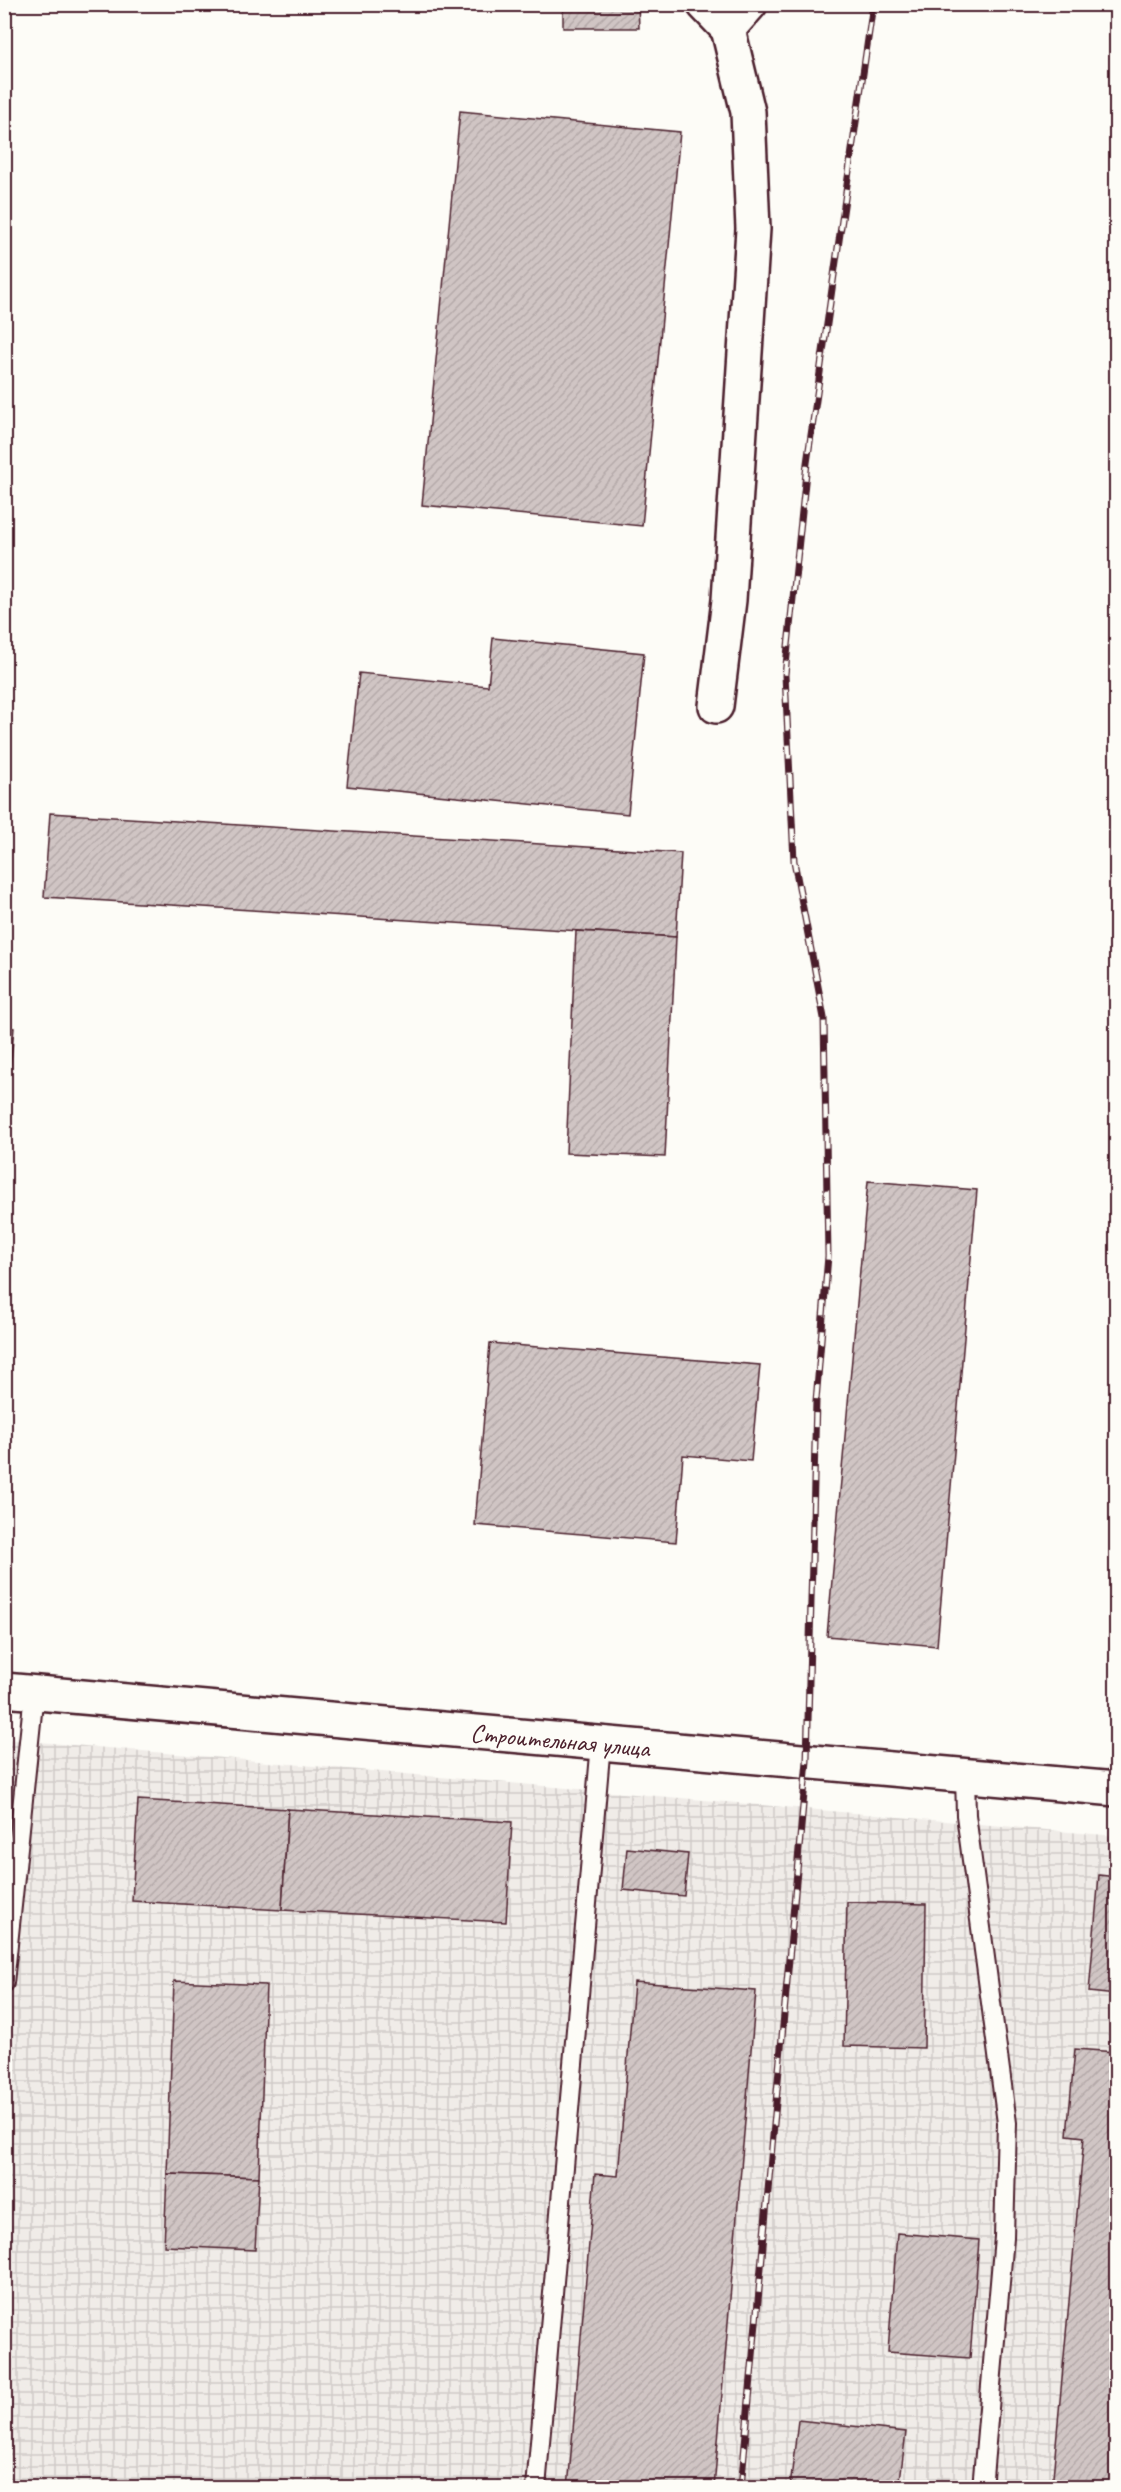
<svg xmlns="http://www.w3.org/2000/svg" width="1121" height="2492" viewBox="0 0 1121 2492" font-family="Caveat,sans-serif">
  <defs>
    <pattern id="industrial-grid" width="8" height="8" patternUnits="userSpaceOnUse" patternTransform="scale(1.5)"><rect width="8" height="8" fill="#f0ece8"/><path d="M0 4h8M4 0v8" fill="none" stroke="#cfcac7"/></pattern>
    <pattern id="building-hatch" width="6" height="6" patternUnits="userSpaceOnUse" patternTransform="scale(1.5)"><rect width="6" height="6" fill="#d0c5c4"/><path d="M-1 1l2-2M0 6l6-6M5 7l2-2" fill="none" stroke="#b4a9a9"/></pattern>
  </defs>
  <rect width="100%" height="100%" fill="#fdfcf7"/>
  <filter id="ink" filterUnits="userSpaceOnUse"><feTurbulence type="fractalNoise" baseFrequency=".0167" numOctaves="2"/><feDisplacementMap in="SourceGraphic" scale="12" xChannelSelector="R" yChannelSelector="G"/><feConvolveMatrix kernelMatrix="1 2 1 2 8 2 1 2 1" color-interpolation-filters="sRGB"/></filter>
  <g filter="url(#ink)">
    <path fill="url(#industrial-grid)" d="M4 1739 1116 1836V2487H5Z"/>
    <g fill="url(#building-hatch)" stroke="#4a1f2b" stroke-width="1.5">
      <path d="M563 4H638L639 28H563Z"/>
      <path d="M460 111 680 132 642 526 422 505Z"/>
      <path d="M493 638 644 653 628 814 347 786 359 673 488 686Z"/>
      <path d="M50 813 681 853 676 937 44 897Z"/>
      <path d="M576 931 676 937 665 1157 566 1153Z"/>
      <path d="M4 1027 14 1028 4 1137Z"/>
      <path d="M868 1181 977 1190 937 1646 827 1636Z"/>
      <path d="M490 1343 760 1365 751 1461 683 1455 676 1542 475 1525Z"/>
      <path d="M138 1800 288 1809 282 1910 132 1901Z"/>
      <path d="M288 1809 512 1822 506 1922 282 1910Z"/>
      <path d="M627 1848 688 1854 684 1896 623 1890Z"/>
      <path d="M1099 1875 1116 1877V1995L1089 1992Z"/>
      <path d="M847 1902 926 1904 924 2048 844 2046Z"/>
      <path d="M174 1981 266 1985 259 2177 167 2174Z"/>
      <path d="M634 1982 756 1991 714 2488H568L595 2174 618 2176Z"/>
      <path d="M1075 2049 1116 2052V2488H1052L1084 2137 1067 2135Z"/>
      <path d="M167 2174 259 2177 255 2250 164 2246Z"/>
      <path d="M897 2233 979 2240 970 2358 888 2352Z"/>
      <path d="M798 2420 906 2432 899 2488H790Z"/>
    </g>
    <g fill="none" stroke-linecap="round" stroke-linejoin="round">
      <defs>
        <g id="lane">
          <path d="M965 1776 966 1815 1007 2123 1004 2237 982 2488"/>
          <path d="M4 1983 34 1693"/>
          <path d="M536 2488 601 1743"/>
        </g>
        <g id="street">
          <path d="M704 4 728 29"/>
          <path d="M716 706 729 600 753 229 748 112 728 29 750 4"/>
          <path d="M4 1690 1116 1789"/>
        </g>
      </defs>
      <use href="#lane" stroke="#4a1f2b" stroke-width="22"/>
      <use href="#street" stroke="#4a1f2b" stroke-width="38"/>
      <use href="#lane" stroke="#fdfcf7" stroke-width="18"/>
      <use href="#street" stroke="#fdfcf7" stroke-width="33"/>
      <defs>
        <path id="rail" d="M741 2488 807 1761 816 1401 828 1256 824 1018 794 861 785 675 807 463 873 4"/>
      </defs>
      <use href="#rail" stroke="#4a1f2b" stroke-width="7"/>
      <use href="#rail" stroke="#fdfcf7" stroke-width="4.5" stroke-dasharray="14" stroke-linecap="butt"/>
    </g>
  </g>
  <g text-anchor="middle" stroke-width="5" stroke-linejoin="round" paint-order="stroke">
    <g font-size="26" fill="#4a1f2b" stroke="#fdfcf7">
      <text transform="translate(560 1740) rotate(5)" y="9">Строительная улица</text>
    </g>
  </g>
  <rect width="1121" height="2492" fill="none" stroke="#fdfcf7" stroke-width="24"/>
  <rect x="12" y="12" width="1097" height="2468" fill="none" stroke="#4a1f2b" stroke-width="2" filter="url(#ink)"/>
</svg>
